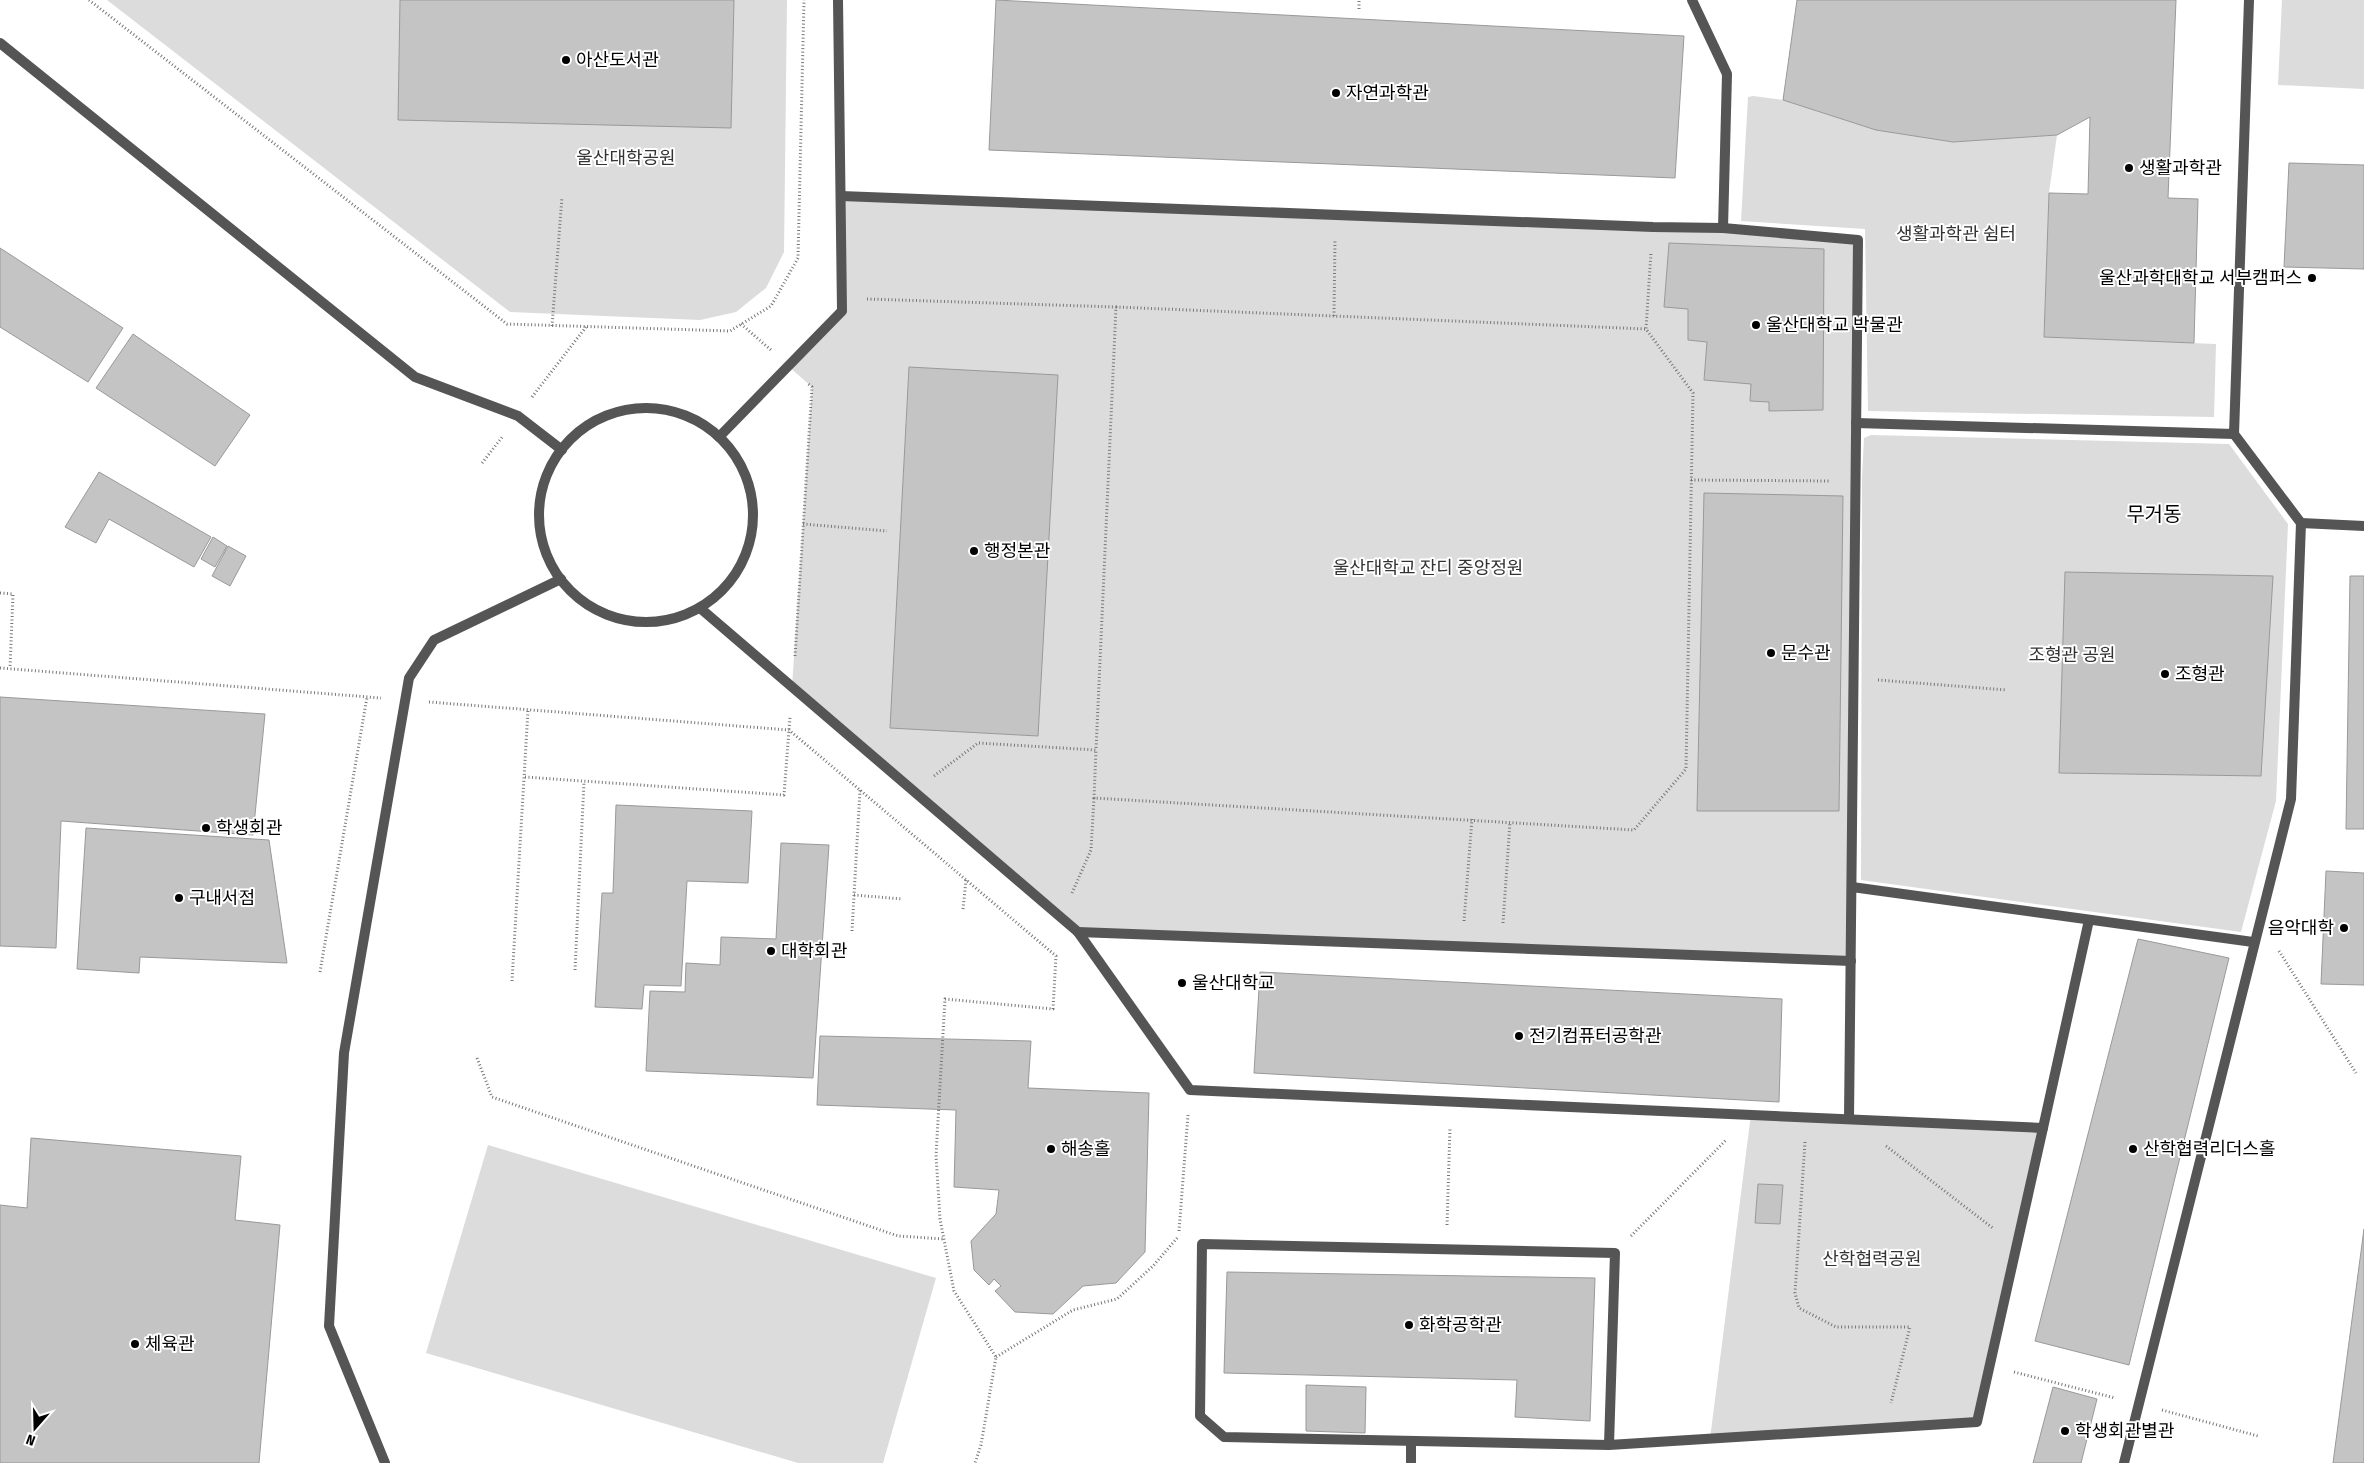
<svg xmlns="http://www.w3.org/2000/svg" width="2364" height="1463" viewBox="0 0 2364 1463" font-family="'Fira Sans Condensed','Noto Sans KR',sans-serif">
  <rect width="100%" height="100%" fill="#fff"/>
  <g fill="#dcdcdc">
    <path d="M107 0H787L784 252 766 288 736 312 700 320 510 312Z"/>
    <path d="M2282 0H2364V89L2278 85Z"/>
    <path d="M1753 96 1783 100 1876 130 1953 142 2057 135 2049 193 2044 337 2216 344 2214 417 1868 411 1865 229 1741 221 1748 97Z"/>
    <path d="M841 196 1653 227 1858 240 1851 961 1078 932 792 687 812 387 788 366 842 311Z"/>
    <path d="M1871 435 2229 444 2288 524 2276 801 2241 932 1861 880 1862 478 1864 438Z"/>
    <path d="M1751 1114 2043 1128 1977 1422 1710 1439Z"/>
    <path d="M488 1145 936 1278 883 1463H798L426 1353Z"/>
  </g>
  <g fill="#c4c4c4" stroke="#999">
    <path d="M400 0H734L731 128 398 120Z"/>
    <path d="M996 0 1684 36 1675 178 989 150Z"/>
    <path d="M1797 0H2176L2168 198 2198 199 2194 343 2044 337 2049 193 2088 194 2090 117 2057 135 1953 142 1876 130 1783 100Z"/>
    <path d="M2289 163 2364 165V269L2284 267Z"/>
    <path d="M1669 243 1824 249 1823 410 1769 411V402L1750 401 1751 384 1704 380 1707 342 1688 340V309L1664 307Z"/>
    <path d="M0 248 123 328 88 382 0 327Z"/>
    <path d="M133 334 250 415 215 466 96 388Z"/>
    <path d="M909 367 1058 375 1038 736 890 728Z"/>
    <path d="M99 472 211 537 194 567 109 519 96 543 65 527Z"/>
    <path d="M1704 493 1843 496 1839 811H1697Z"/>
    <path d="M213 537 227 546 215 567 201 559Z"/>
    <path d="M228 546 246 556 230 586 212 576Z"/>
    <path d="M2065 572 2273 576 2261 776 2059 773Z"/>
    <path d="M2350 576H2364V829H2346Z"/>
    <path d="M0 697 265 714 253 835 61 821 56 948 0 946Z"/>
    <path d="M616 805 752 811 748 883 687 881 681 986 644 985 642 1009 595 1007 602 893H613Z"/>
    <path d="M86 828 269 840 287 963 140 957 139 973 77 969Z"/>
    <path d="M781 843 829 845 813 1078 646 1071 650 991 685 992 686 963 720 965 721 937 776 939Z"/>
    <path d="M2326 871 2364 873V985L2321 984Z"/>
    <path d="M2138 939 2229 958 2129 1365 2035 1341Z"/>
    <path d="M1260 972 1782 999 1779 1102 1254 1073Z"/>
    <path d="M820 1036 1031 1041 1028 1088 1149 1093 1145 1252 1116 1283 1083 1286 1053 1314 1015 1312 995 1291 1001 1286 994 1279 989 1285 974 1270 971 1241 996 1214 999 1190 954 1187 956 1110 817 1105Z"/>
    <path d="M31 1138 241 1156 235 1220 280 1225 259 1463H0V1205L27 1208Z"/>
    <path d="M1758 1184 1783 1185 1780 1224 1755 1223Z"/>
    <path d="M2364 1229V1463H2333Z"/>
    <path d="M1227 1272 1595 1278 1590 1421 1515 1417 1517 1380 1224 1373Z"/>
    <path d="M1306 1385 1366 1387 1365 1433 1306 1431Z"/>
    <path d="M2053 1387 2097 1399 2081 1463H2033Z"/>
  </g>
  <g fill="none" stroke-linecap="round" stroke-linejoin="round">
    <g stroke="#777" stroke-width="3" stroke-dasharray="1 2.5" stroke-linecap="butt">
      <path d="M89 0 507 324 730 331 771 306 798 258 804 0"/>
      <path d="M1359 9V0"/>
      <path d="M867 299 1116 307 1096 750"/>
      <path d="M1116 307 1646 329"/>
      <path d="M1334 316 1335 239"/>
      <path d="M741 324 771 350"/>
      <path d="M552 326 562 197"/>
      <path d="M532 397 586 327"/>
      <path d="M482 463 503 436"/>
      <path d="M1691 480 1831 481"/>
      <path d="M803 524 887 531"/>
      <path d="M0 593 13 594 10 668"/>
      <path d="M795 656 812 387 807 383"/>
      <path d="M0 668 381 698"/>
      <path d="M1878 680 2007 690"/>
      <path d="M429 702 789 730 1056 956 1053 1009 945 999 936 1155 940 1219 954 1291 996 1357 981 1445 975 1463"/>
      <path d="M934 776 978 743 1096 750 1094 798 1634 830 1686 769 1693 393 1646 329 1651 252"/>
      <path d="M525 777 784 795 790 717"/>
      <path d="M1072 893 1091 850 1094 798"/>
      <path d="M854 895 902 899"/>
      <path d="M963 909 966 880"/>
      <path d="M1464 921 1472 819"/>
      <path d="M1503 923 1510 822"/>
      <path d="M852 931 860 790"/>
      <path d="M2279 951 2356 1073"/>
      <path d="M575 970 584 782"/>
      <path d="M320 972 367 697"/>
      <path d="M512 981 528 710"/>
      <path d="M477 1058 492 1097 898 1236 944 1239"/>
      <path d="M1805 1142 1795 1293 1799 1308 1836 1327H1910L1891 1403"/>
      <path d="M1886 1146 1994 1229"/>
      <path d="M1447 1225 1450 1127"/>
      <path d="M1179 1231 1188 1115"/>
      <path d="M1631 1236 1727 1139"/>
      <path d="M996 1357 1073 1310 1117 1299 1153 1266 1178 1237"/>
      <path d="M2014 1372 2115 1398"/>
      <path d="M2162 1410 2258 1436"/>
    </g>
    <g stroke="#555" stroke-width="10">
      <path d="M1692 0 1727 74 1723 228"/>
      <path d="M0 43 415 377 518 416 562 450"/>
      <path d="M841 196 1653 227 1723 228 1858 240 1849 1119"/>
      <circle cx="646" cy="515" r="107"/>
      <path d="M1856 423 2234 434 2249 0"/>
      <path d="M719 437 842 311 838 0"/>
      <path d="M2301 523 2364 526"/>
      <path d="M700 608 1078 932 1190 1090 2043 1128 1977 1422 1609 1445 1224 1437 1200 1416 1202 1244 1615 1253 1609 1445"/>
      <path d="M1852 887 2253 942"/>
      <path d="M1078 932 1851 961"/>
      <path d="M2043 1128 2089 920"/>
      <path d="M1411 1441V1463"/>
      <path d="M385 1463 329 1326 344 1053 409 678 434 640 561 579"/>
      <path d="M2124 1463 2291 799 2301 523 2234 434"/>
    </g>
  </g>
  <g fill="#000" stroke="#fff" stroke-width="2">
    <circle cx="566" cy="60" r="5"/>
    <circle cx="1336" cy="93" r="5"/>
    <circle cx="2129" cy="168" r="5"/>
    <circle cx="2312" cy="278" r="5"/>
    <circle cx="1756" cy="325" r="5"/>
    <circle cx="974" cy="551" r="5"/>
    <circle cx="1771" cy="653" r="5"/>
    <circle cx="2165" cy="674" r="5"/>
    <circle cx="206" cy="828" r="5"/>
    <circle cx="179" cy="898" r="5"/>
    <circle cx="2344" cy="928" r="5"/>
    <circle cx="771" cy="951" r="5"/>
    <circle cx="1182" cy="983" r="5"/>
    <circle cx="1519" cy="1036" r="5"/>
    <circle cx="1051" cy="1149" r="5"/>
    <circle cx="2133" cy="1149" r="5"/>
    <circle cx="1409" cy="1325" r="5"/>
    <circle cx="135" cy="1344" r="5"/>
    <circle cx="2065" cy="1431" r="5"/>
  </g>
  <g text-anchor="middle" stroke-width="4" stroke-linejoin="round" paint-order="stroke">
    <g font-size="18" fill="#000" stroke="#fff" text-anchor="start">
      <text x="576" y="66">아산도서관</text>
      <text x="1346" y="99">자연과학관</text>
      <text x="2139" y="174">생활과학관</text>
      <text x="2302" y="284" text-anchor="end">울산과학대학교 서부캠퍼스</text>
      <text x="1766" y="331">울산대학교 박물관</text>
      <text x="984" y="557">행정본관</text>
      <text x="1781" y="659">문수관</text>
      <text x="2175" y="680">조형관</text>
      <text x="216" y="834">학생회관</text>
      <text x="189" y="904">구내서점</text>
      <text x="2334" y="934" text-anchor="end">음악대학</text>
      <text x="781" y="957">대학회관</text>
      <text x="1192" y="989">울산대학교</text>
      <text x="1529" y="1042">전기컴퓨터공학관</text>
      <text x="1061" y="1155">해송홀</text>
      <text x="2143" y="1155">산학협력리더스홀</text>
      <text x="1419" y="1331">화학공학관</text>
      <text x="145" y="1350">체육관</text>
      <text x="2075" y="1437">학생회관별관</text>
    </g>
    <g font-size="18" fill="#333" stroke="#fff">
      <text x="626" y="164">울산대학공원</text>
      <text x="1956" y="240">생활과학관 쉼터</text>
      <text x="1428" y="574">울산대학교 잔디 중앙정원</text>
      <text x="2072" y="661">조형관 공원</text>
      <text x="1872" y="1265">산학협력공원</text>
    </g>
    <g font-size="20" fill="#000" stroke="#fff">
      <text x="2154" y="521">무거동</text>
    </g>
  </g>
  <g transform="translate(35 1428) rotate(200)" stroke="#ffffff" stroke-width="4" paint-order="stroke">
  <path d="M0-4L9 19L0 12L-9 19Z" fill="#000000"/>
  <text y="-8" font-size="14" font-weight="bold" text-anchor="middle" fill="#000000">N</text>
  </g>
</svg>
